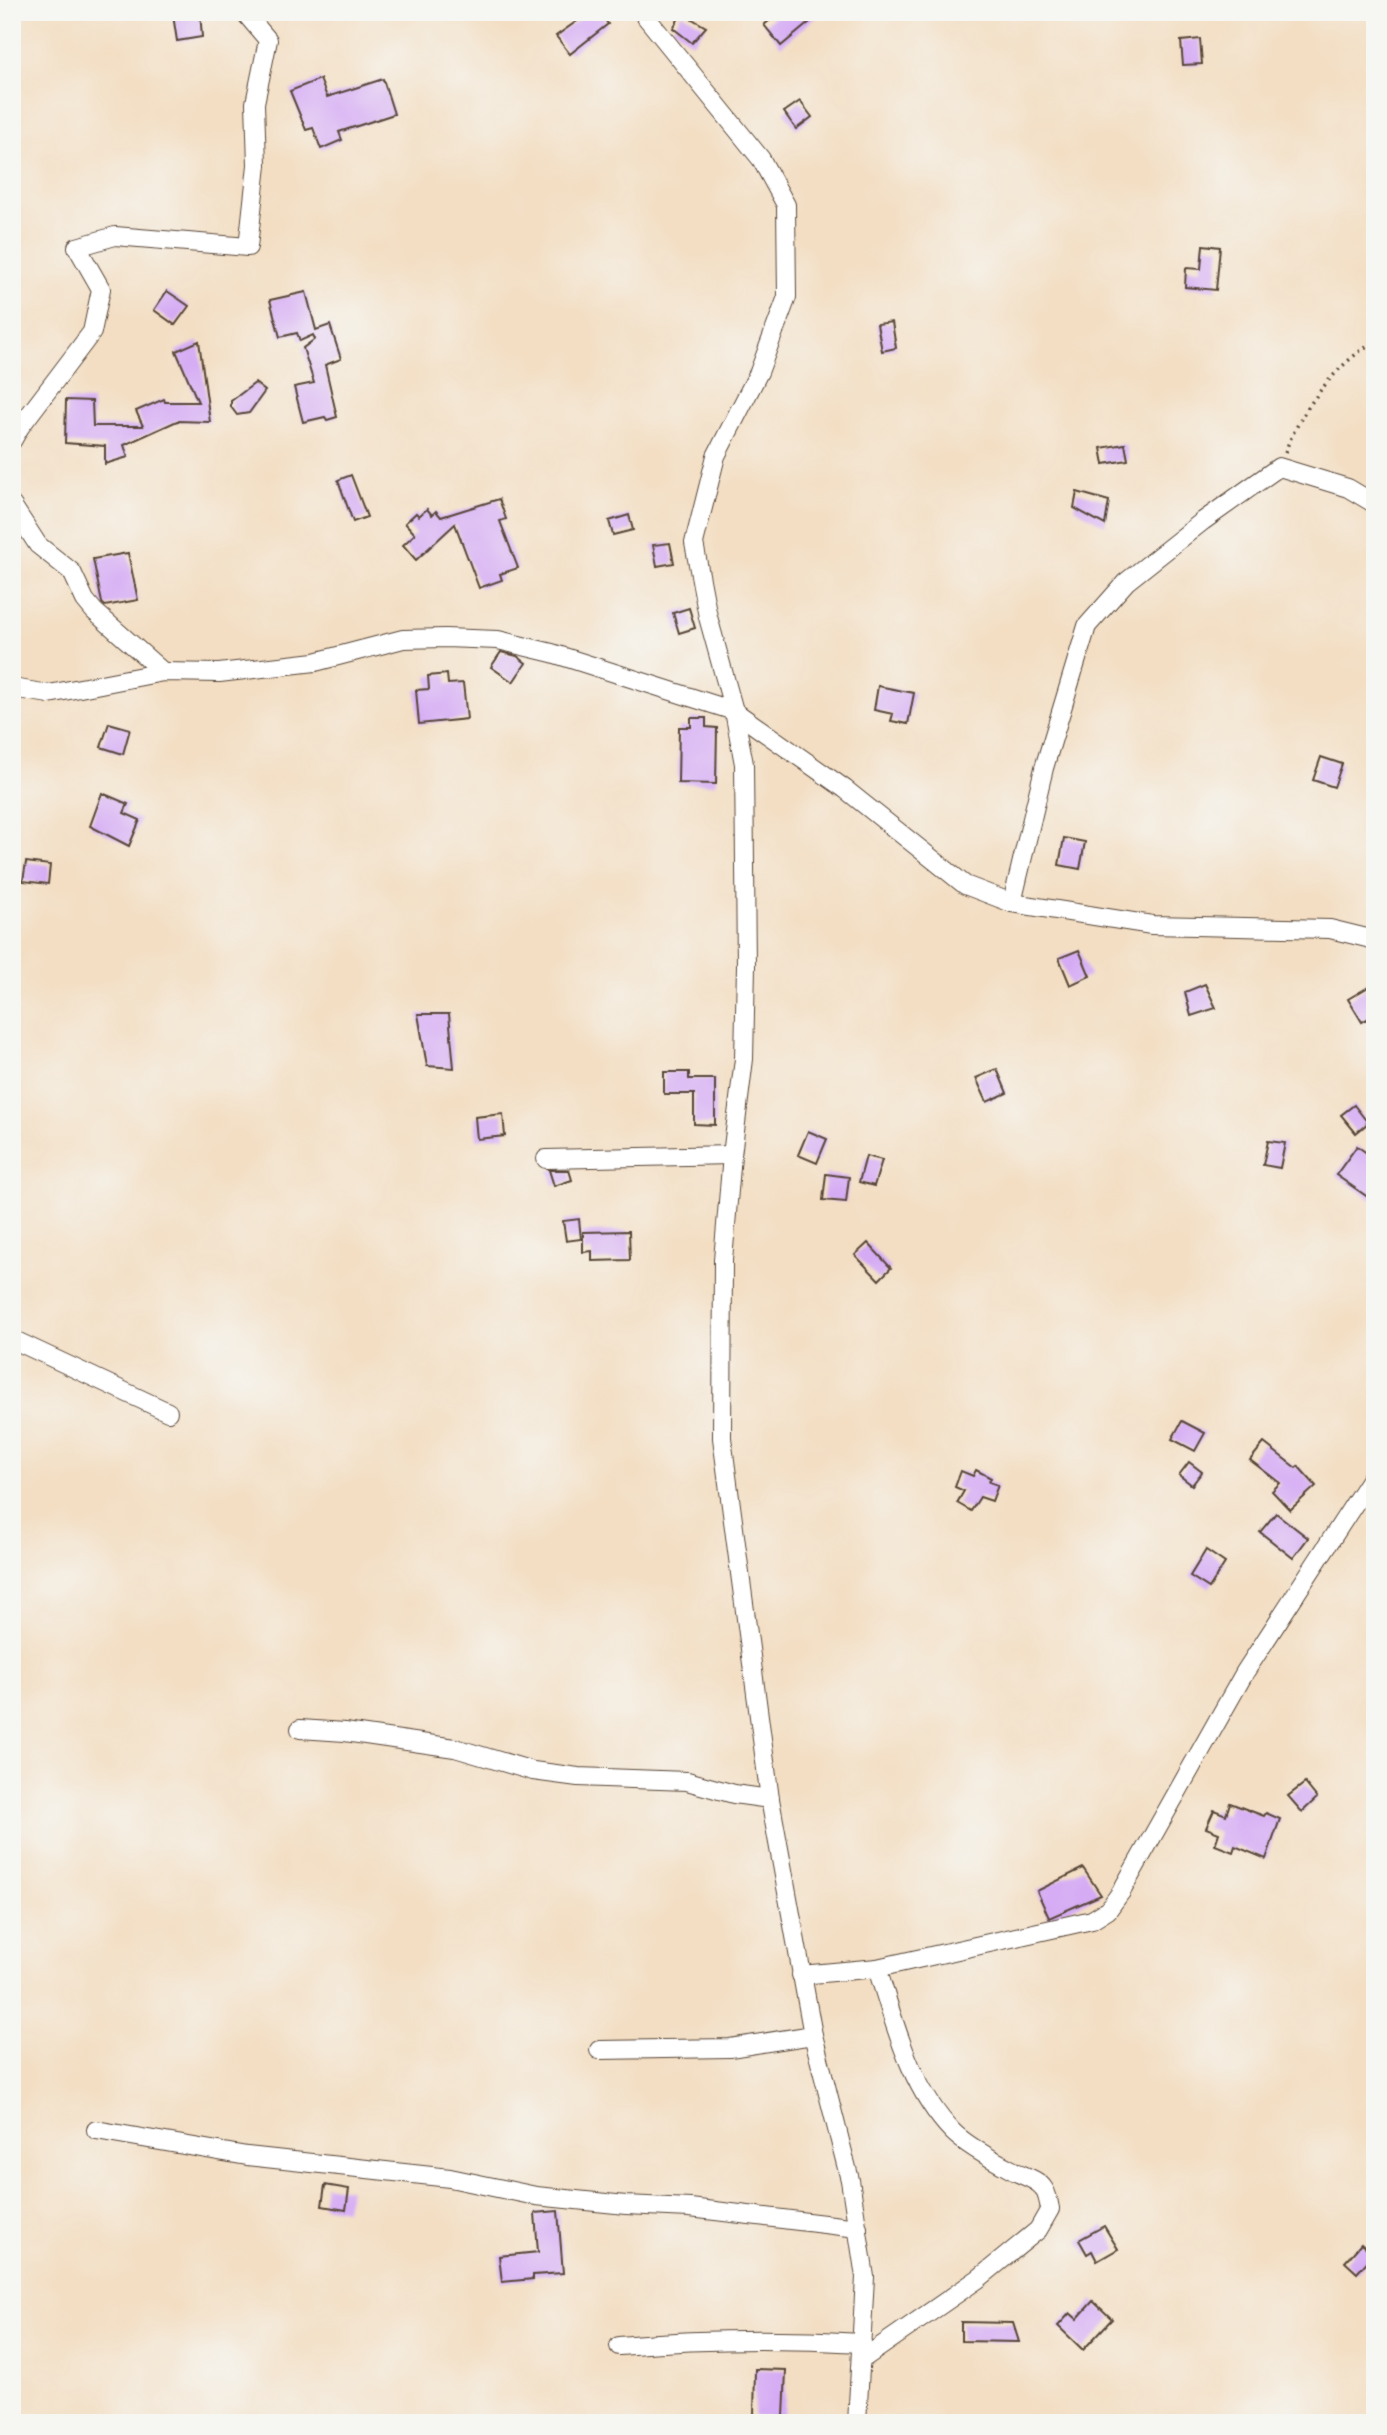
<svg xmlns="http://www.w3.org/2000/svg" width="1387" height="2435" viewBox="0 0 1387 2435" font-family="'Old Standard TT',serif">
  <rect width="100%" height="100%" fill="#f6f6f2"/>
  <filter id="ink" filterUnits="userSpaceOnUse"><feTurbulence type="fractalNoise" baseFrequency=".0143" numOctaves="2"/><feDisplacementMap in="SourceGraphic" scale="14" xChannelSelector="R" yChannelSelector="G"/><feConvolveMatrix kernelMatrix="1 2 1 2 8 2 1 2 1" color-interpolation-filters="sRGB"/></filter>
  <filter id="wash" filterUnits="userSpaceOnUse"><feTurbulence type="fractalNoise" baseFrequency=".00686" numOctaves="4" result="noise"/><feDisplacementMap in="SourceGraphic" scale="28" xChannelSelector="R" yChannelSelector="G"/><feGaussianBlur stdDeviation="1.57" result="paint"/><feColorMatrix in="noise" values="0 0 0 0 0 0 0 0 0 0 0 0 0 0 0 0 0 1.4 0 .05"/><feComposite in="paint" operator="in"/></filter>
  <g filter="url(#wash)">
    <rect width="100%" height="100%" fill="#f3dec3"/>
    <g id="blocks">
      <g fill="#d5abf4">
        <path d="M192 12H200L202 37 177 41 173 15Z"/>
        <path d="M590 12H599L608 24 570 54 556 36Z"/>
        <path d="M780 12H822L781 46 764 25Z"/>
        <path d="M682 13 706 27 692 43 673 28Z"/>
        <path d="M1200 39 1202 64 1183 65 1181 41Z"/>
        <path d="M320 79 327 97 383 79 394 114 339 132 342 140 321 149 313 128 306 130 290 91Z"/>
        <path d="M800 101 812 117 796 129 784 112Z"/>
        <path d="M1203 245 1220 247 1216 290 1185 287 1186 268 1201 269Z"/>
        <path d="M167 291 189 306 175 325 154 310Z"/>
        <path d="M306 292 316 330 330 325 341 359 325 365 337 417 327 420 325 417 303 422 294 387 314 383 303 348 315 339 313 335 300 341 297 333 280 337 270 300Z"/>
        <path d="M892 322 896 348 882 351 877 324Z"/>
        <path d="M199 341 210 422 177 421 124 445 128 457 105 464V446L65 443 66 400 92 401 93 426H143L136 411 164 399 165 402H198L176 351Z"/>
        <path d="M255 383 265 391 249 413 237 415 231 407V401Z"/>
        <path d="M1125 444 1128 460 1104 464 1101 448Z"/>
        <path d="M351 475 367 517 353 522 338 480Z"/>
        <path d="M1077 492 1109 501 1105 525 1074 508Z"/>
        <path d="M499 499 506 519 500 521 518 568 500 574 502 580 479 588 455 524 416 560 403 545 415 534 405 523 416 513 419 516 427 509 432 515 436 511 441 517Z"/>
        <path d="M629 515 633 530 613 535 609 521Z"/>
        <path d="M670 543 674 563 657 566 653 545Z"/>
        <path d="M128 553 138 600 105 606 102 603 93 559Z"/>
        <path d="M689 608 695 628 679 633 673 613Z"/>
        <path d="M501 652 517 656 526 663 513 682 491 667Z"/>
        <path d="M447 674 448 684 463 683 467 719 419 724 416 690 429 689 428 676Z"/>
        <path d="M878 686 914 693 908 724 891 721 893 714 874 710Z"/>
        <path d="M691 718H706V727L717 728 716 784 678 783 679 727H691Z"/>
        <path d="M109 723 130 729 123 754 101 747Z"/>
        <path d="M1321 757 1342 764 1334 787 1313 780Z"/>
        <path d="M102 793 128 804 124 813 140 820 129 846 90 826Z"/>
        <path d="M1064 838 1085 842 1080 869 1059 865Z"/>
        <path d="M26 862 50 865 48 884 23 881Z"/>
        <path d="M1079 950 1090 976 1070 985 1059 958Z"/>
        <path d="M1205 984 1216 1008 1191 1016 1185 992Z"/>
        <path d="M1370 986 1375 994V1014L1362 1022 1348 999Z"/>
        <path d="M418 1014H449L454 1068 427 1066Z"/>
        <path d="M997 1069 1007 1093 987 1102 976 1078Z"/>
        <path d="M664 1072H689V1079H715V1125L694 1124V1094H664Z"/>
        <path d="M1354 1105 1368 1123 1356 1133 1341 1115Z"/>
        <path d="M503 1114 505 1136 477 1139 475 1117Z"/>
        <path d="M808 1131 827 1139 817 1163 798 1155Z"/>
        <path d="M1268 1141 1285 1143 1280 1168 1263 1165Z"/>
        <path d="M1357 1146 1375 1159V1202L1336 1175Z"/>
        <path d="M866 1156 882 1160 874 1186 859 1182Z"/>
        <path d="M549 1170H569L572 1180 554 1186Z"/>
        <path d="M826 1174 849 1177 846 1202 823 1200Z"/>
        <path d="M579 1219 581 1239 566 1241 563 1221Z"/>
        <path d="M629 1231 630 1260 592 1261V1251L583 1252V1232Z"/>
        <path d="M868 1243 891 1268 879 1280 855 1255Z"/>
        <path d="M1182 1421 1205 1433 1195 1451 1172 1439Z"/>
        <path d="M1264 1443 1296 1468 1298 1466 1316 1486 1290 1510 1272 1491 1280 1483 1250 1460Z"/>
        <path d="M1189 1462 1202 1472 1192 1485 1179 1475Z"/>
        <path d="M976 1470 991 1478 989 1482 998 1485 992 1501 980 1497 971 1511 957 1503 964 1491 955 1487 961 1471 973 1476Z"/>
        <path d="M1276 1513 1308 1538 1293 1558 1260 1532Z"/>
        <path d="M1206 1550 1225 1563 1209 1588 1190 1576Z"/>
        <path d="M1305 1783 1317 1798 1302 1812 1288 1796Z"/>
        <path d="M1230 1803 1264 1816 1266 1813 1280 1819 1266 1859 1235 1846 1233 1852 1215 1845 1219 1833 1206 1828 1214 1810 1226 1815Z"/>
        <path d="M1083 1868 1101 1895 1049 1918 1037 1891Z"/>
        <path d="M325 2185 349 2189 346 2210 322 2206Z"/>
        <path d="M558 2211 563 2273 533 2275V2279L502 2282 499 2256 538 2252 535 2213Z"/>
        <path d="M1104 2226 1118 2249 1097 2261 1092 2251 1087 2254 1079 2240Z"/>
        <path d="M1361 2244 1373 2255 1357 2273 1345 2262Z"/>
        <path d="M1093 2301 1112 2319 1083 2350 1058 2326 1070 2313 1077 2319Z"/>
        <path d="M961 2322 1013 2323 1019 2342 961 2341Z"/>
        <path d="M755 2369 786 2370 784 2417 754 2416Z"/>
      </g>
    </g>
  </g>
  <g filter="url(#ink)">
    <use href="#blocks" fill-opacity="0" stroke="#574537" stroke-width="2"/>
    <g fill="none" stroke-linecap="round" stroke-linejoin="round">
      <defs>
        <g id="street">
          <path d="M642 12 761 159 786 205 787 297 759 372 716 456 694 543 708 617 734 711 744 764 746 966 744 1059 732 1155 723 1260 722 1438 770 1799 813 2035 850 2180 865 2277 857 2423"/>
          <path d="M12 441 20 427 92 332 101 289 77 247 115 236 248 247 257 165 255 103 268 40 246 14 247 12"/>
          <path d="M12 505 38 545 72 572 85 600 94 611 163 672"/>
          <path d="M12 688 49 694 163 672 219 673 315 662 403 639 445 638 498 640 552 653 734 711 845 789 965 885 1012 903 1152 925 1330 929 1375 940"/>
          <path d="M1012 903 1044 768 1087 626 1126 582 1203 521 1279 467 1348 488 1375 504"/>
          <path d="M546 1159 732 1155"/>
          <path d="M12 1339 168 1412"/>
          <path d="M300 1729 345 1732 455 1748 533 1771 578 1777 687 1781 734 1794 770 1799"/>
          <path d="M801 1975 877 1968 1092 1920 1108 1910 1121 1892 1245 1672 1375 1472"/>
          <path d="M599 2050 730 2048 813 2035"/>
          <path d="M96 2130 247 2156 450 2178 536 2196 626 2205 690 2208 858 2228"/>
          <path d="M619 2346C700 2339 781 2338 862 2343"/>
          <path d="M861 2360 978 2279 1038 2230 1050 2209C1049 2203 1047 2194 1044 2189 1037 2178 1022 2176 1012 2170 995 2161 966 2145 953 2132 910 2088 895 2024 877 1968"/>
        </g>
      </defs>
      <use href="#street" stroke="#574537" stroke-width="20"/>
      <path stroke="#574537" stroke-width="3.5" stroke-dasharray="2 5" stroke-linecap="butt" d="M1285 452C1301 410 1336 364 1375 341"/>
      <use href="#street" stroke="#fff" stroke-width="18"/>
    </g>
  </g>
  <rect width="1387" height="2435" fill="none" stroke="#f6f6f2" stroke-width="42"/>
</svg>
